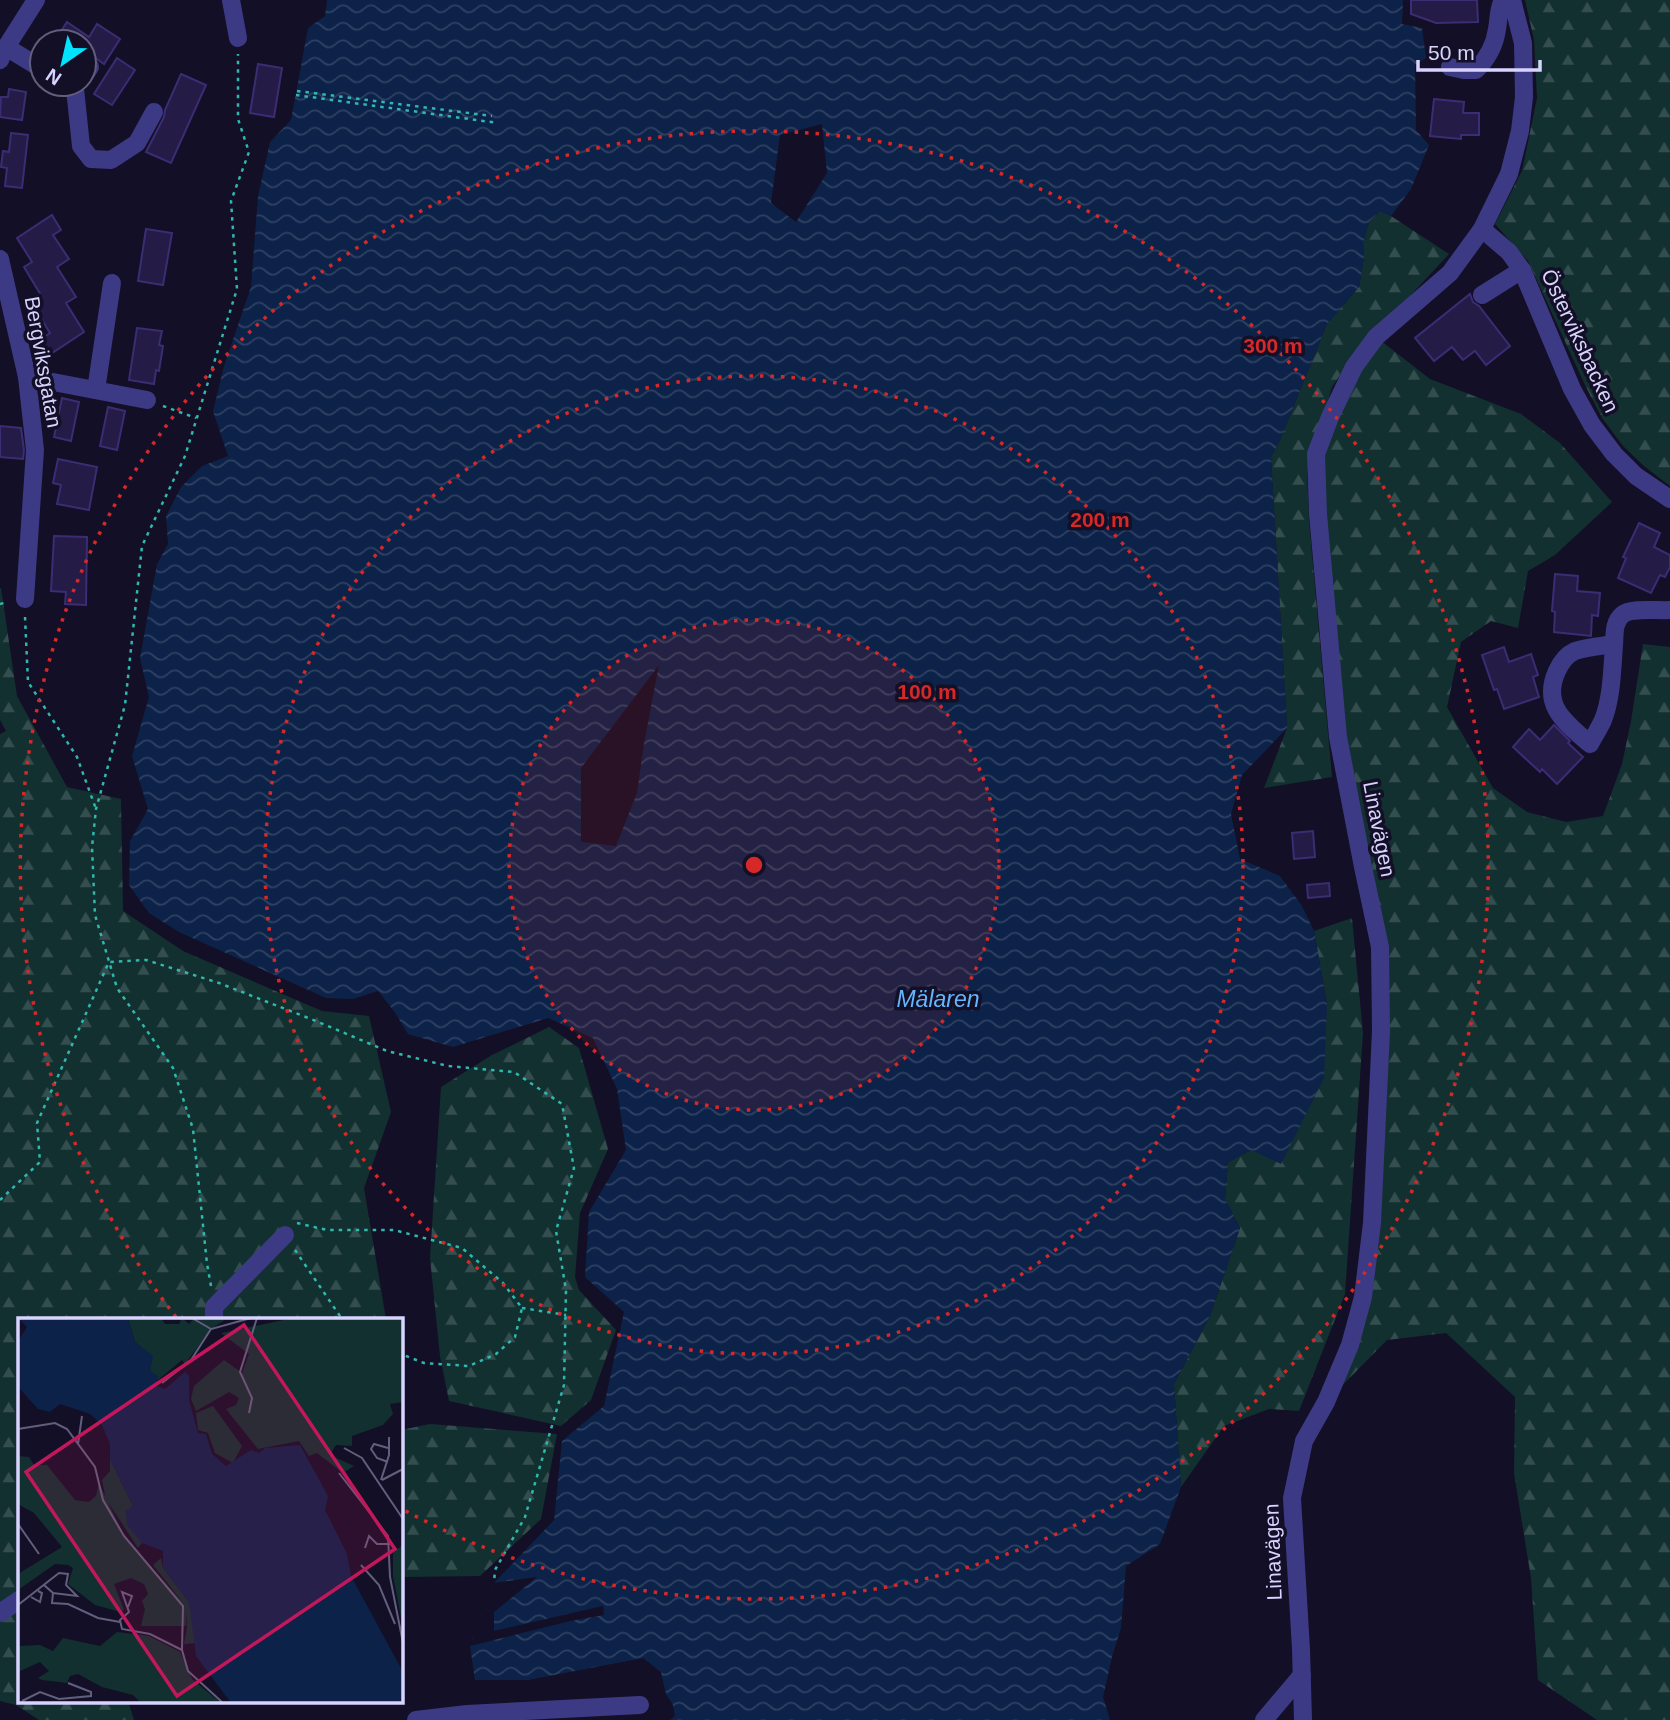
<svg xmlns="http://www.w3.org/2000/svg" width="1670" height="1720" viewBox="0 0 1670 1720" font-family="Arial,sans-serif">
  <defs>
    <pattern id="forest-firs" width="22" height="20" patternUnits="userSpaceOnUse" patternTransform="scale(1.75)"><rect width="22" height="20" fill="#12302f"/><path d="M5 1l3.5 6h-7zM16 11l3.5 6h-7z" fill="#344d4e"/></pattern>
    <pattern id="water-waves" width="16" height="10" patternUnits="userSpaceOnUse" patternTransform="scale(1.75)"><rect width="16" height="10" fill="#0c2248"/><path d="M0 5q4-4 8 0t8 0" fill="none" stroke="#2f4163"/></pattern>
  </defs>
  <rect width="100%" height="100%" fill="#130f26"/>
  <g fill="url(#forest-firs)">
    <path d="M1525 0H1670V486L1644 466 1623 446 1602 418 1585 385 1528 261 1495 224 1522 171 1537 98 1534 40Z"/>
    <path d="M1380 211 1391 216 1449 254 1409 297 1370 331 1332 387 1307 472 1309 521 1332 777 1264 788 1287 728 1271 457 1280 440 1327 324 1359 287 1364 257 1363 243 1369 222Z"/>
    <path d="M1376 337 1430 379 1521 414 1560 443 1612 502 1555 555 1528 571 1518 628 1491 621 1461 642 1447 707 1493 788 1527 812 1566 822 1603 816 1622 764 1631 721 1643 644 1670 647V1720H1597L1538 1680 1531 1578 1514 1473 1515 1397 1446 1333 1387 1340 1326 1402 1363 1297 1380 947 1338 737 1316 454Z"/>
    <path d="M0 588H1L17 696 67 787 121 799 123 911 183 951 322 1011 369 1016 391 1112 364 1188 386 1319H19V1701H128L134 1720H39L16 1705 0 1701V734L6 731 0 720Z"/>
    <path d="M1352 918 1363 1033 1345 1294 1299 1411 1269 1409 1224 1426 1181 1487 1174 1384 1210 1316 1240 1228 1225 1199 1228 1162 1251 1150 1327 1004 1314 931Z"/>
    <path d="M549 1027 579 1048 608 1149 580 1213 575 1277 579 1290 616 1330 591 1400 561 1426 449 1401 440 1356 430 1258 441 1087 492 1055Z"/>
    <path d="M430 1424 557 1434 541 1519 480 1576 401 1577V1430Z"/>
  </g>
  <path fill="url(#water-waves)" fill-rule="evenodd" d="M327 0H1403L1402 24 1422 28 1426 58 1415 65 1416 130 1429 145 1411 189 1391 216 1380 211 1369 222 1363 243 1364 257 1359 287 1327 324 1280 440 1271 457 1287 728 1242 775 1231 814 1240 859 1280 876 1302 906 1314 931 1327 1004 1324 1078 1281 1164 1251 1150 1228 1162 1225 1199 1240 1228 1210 1316 1174 1384 1181 1487 1160 1544 1126 1566 1121 1628 1112 1657 1103 1697 1110 1720H670L675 1716 673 1705 666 1694 661 1672 643 1658 528 1680H475L470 1646 494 1583 554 1520 562 1441 604 1406 624 1312 585 1277 589 1212 626 1150 617 1089 593 1038 548 1018 453 1047 408 1034 394 1011 378 991 353 999 326 998 179 932 149 913 129 885 130 841 148 809 132 756 149 697 140 658 157 564 168 544 166 516 181 487 202 466 228 456 213 411 224 366 251 287 258 196 270 142 291 120 308 28 325 16ZM822 124 827 173 796 222 771 203 780 135ZM659 665 644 744 637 793 616 846 581 842V768Z"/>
  <path fill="#130f26" d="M537 1577 494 1612V1631L603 1606 604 1615 570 1621 470 1646 494 1583Z"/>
  <g fill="#241b47" stroke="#3b2d73" stroke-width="2">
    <path d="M1411 0H1477L1478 22 1436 23 1411 14Z"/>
    <path d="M67 22 89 37 97 24 120 39 104 64 84 50V42H54Z"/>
    <path d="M117 58 135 70 112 105 94 94Z"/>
    <path d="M258 64 282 68 274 117 250 113Z"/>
    <path d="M181 74 206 85 171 163 146 152 164 117 165 110Z"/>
    <path d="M9 89 26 92 22 120 0 117 1 97H8Z"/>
    <path d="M1434 99 1464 102 1463 113H1479V135H1461V139L1430 136Z"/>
    <path d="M11 133 28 135 22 188 5 186 7 168 1 167 3 151 9 152Z"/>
    <path d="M52 215 61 230 53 235 69 259 57 267 76 297 66 303 84 332 49 355 40 340 50 333 32 304 42 297 24 267 32 262 17 238Z"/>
    <path d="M146 229 172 233 163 285 138 281Z"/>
    <path d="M1470 294 1473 302 1479 306 1510 346 1486 365 1475 351 1463 360 1452 347 1434 361 1415 338Z"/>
    <path d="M137 328 162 331 159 345 163 346 159 371 156 370 154 384 129 380Z"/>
    <path d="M62 398 79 402 71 441 54 437Z"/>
    <path d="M108 407 125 411 117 450 100 446Z"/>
    <path d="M0 426 21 428 24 450 23 459 0 457Z"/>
    <path d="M58 459 97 467 89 510 57 504 61 485 53 483Z"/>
    <path d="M1639 523 1660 533 1654 547 1670 555V567L1665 577 1660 575 1651 593 1618 578 1626 558 1623 557Z"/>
    <path d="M54 536 87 537 86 605 65 604 66 592 51 591Z"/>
    <path d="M1555 574 1578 576 1577 591 1600 593 1598 616 1592 615 1591 636 1554 632 1555 612 1552 611Z"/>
    <path d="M1504 647 1509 662 1531 654 1538 675 1533 677 1539 697 1504 709 1497 689 1494 690 1482 655Z"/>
    <path d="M1554 725 1570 741 1568 743 1583 757 1557 784 1542 769 1540 772 1513 747 1529 729 1540 740Z"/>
    <path d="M1313 831 1315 857 1294 859 1292 833Z"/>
    <path d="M1329 883 1330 896 1308 898 1307 885Z"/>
  </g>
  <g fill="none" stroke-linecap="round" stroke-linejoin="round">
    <g stroke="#2fb8b0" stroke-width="2.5" stroke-dasharray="3.5 5" stroke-linecap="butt">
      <path d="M297 91 492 116"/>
      <path d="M296 95 498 123"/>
      <path d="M163 406 196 418"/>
      <path d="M0 604 8 602"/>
      <path d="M25 617 28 682 77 757 96 809"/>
      <path d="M0 1200 40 1162 37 1123 109 962 146 960 219 983 316 1021 387 1051 448 1066 514 1072 562 1104 574 1168 556 1231 566 1290 564 1385 525 1517 495 1570 494 1583"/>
      <path d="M297 1223 327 1230H394L462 1248 503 1283 522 1308 515 1337 496 1354 469 1366 424 1363 401 1354"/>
      <path d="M295 1250 342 1319"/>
      <path d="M211 1286 207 1264 193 1129 173 1068 117 988 95 915 92 847 96 809 125 705 142 546 185 456 237 289 231 201 249 152 238 119V54"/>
      <path d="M522 1308 566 1315"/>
    </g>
    <g stroke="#3d3a85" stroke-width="18">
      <path d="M231 0 238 38"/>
      <path d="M6 47 42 69"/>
      <path d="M0 60 3 52 36 0"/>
      <path d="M1450 67 1464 70H1476C1487 59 1495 44 1497 29 1499 18 1498 9 1503 0"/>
      <path d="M84 76 90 67"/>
      <path d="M66 84 75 89 81 146 91 159 111 160 137 143 154 112"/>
      <path d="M1482 229 1509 252 1522 270 1572 389 1592 425 1614 454 1636 476 1670 499"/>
      <path d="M0 259 27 377 35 450 25 599"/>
      <path d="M1482 295 1522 270"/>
      <path d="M27 377 147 400"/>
      <path d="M96 390 112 283"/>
      <path d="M1614 644C1602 646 1587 647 1575 651 1566 655 1561 662 1557 671 1541 706 1566 723 1590 744 1594 736 1599 729 1603 720 1612 697 1612 670 1614 645 1615 635 1613 623 1622 615 1631 607 1658 611 1670 610"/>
      <path d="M214 1319V1307L285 1235"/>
      <path d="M0 1613 19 1600"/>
      <path d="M416 1720 467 1714 640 1705"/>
      <path d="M1264 1720 1302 1675"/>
      <path d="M1303 1720 1301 1649 1292 1498 1304 1441 1326 1402 1350 1345 1363 1297 1372 1223 1381 1031 1380 947 1363 867 1338 737 1318 514 1316 454 1330 417 1354 367 1376 337 1450 273 1482 229 1509 174 1520 131 1524 97 1523 43 1512 0"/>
    </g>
  </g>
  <circle cx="754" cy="865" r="245" fill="#d62828" fill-opacity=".12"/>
  <g fill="none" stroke="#d62828" stroke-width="3.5" stroke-dasharray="3.5 7">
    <circle cx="754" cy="865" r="245"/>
    <circle cx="754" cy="865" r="489"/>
    <path d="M176 1317A734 734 0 1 1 404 1510"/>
  </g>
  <g text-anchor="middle" stroke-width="7" stroke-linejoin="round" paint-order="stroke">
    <g font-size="21" fill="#d9d4ff" stroke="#130f26">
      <text transform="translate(1580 341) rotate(65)" y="7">Österviksbacken</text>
      <text transform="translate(43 362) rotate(80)" y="7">Bergviksgatan</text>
      <text transform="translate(1379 829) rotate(79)" y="7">Linavägen</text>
      <text transform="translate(1273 1552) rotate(-92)" y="7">Linavägen</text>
    </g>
    <g font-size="23" font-style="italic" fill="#62b6ff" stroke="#130f26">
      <text x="938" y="1007">Mälaren</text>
    </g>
  </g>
  <g transform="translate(18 1318)">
    <rect width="385" height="385" fill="#130f26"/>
    <path d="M110 0H143L147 6H161L164 0 171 6 176 0H210L193 11 167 46 164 42 140 62 132 53 134 38 117 24ZM275 0H385V84L372 86 375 96 365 107 334 118V128L318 127 312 137 336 148 325 155 299 135 291 138 281 123 240 131 208 91 218 87 221 80 211 74 178 93 173 81 176 68 206 42 224 55 231 36 203 15ZM195 88 224 128 215 145 197 135 190 115 180 112 178 95ZM0 138 11 139 16 147H29L57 182 71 184 78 178 81 165 106 218 166 286 135 247 143 240 145 250 171 284 179 325 166 326 169 309 168 294V308H123L127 291 124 283 130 276 126 266 113 260 96 266 106 292 102 294 77 287 50 266 55 250 50 247 37 246 0 272V256L44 229 16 195 0 186ZM92 141 115 188 108 193 110 207 124 225 120 230 88 181 84 162 92 153ZM385 227V310L375 258V234ZM99 314 131 318 162 334 174 361 203 385H123L115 377 84 369 60 356 52 358 49 365 24 362 20 360 31 353 22 344 0 354V328L22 327 35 333 45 320 82 328Z" fill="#12302f"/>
    <path d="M0 0H110L117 24 135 38 132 53 140 58 139 68 147 71 167 54 171 58V82L180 115 188 116 194 136 208 148 233 132 241 135 247 130 282 127 310 178 307 192 329 236 333 258 385 354V385H213L178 338 171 284 145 250V233L124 225 109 207 108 192 115 188 92 141V126L84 107 72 96 42 86 32 94 20 91 1 70 0 23 9 9Z" fill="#0c2248"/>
    <path fill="none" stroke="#625e7d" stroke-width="2" d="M174 0 193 11M144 65 173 42 193 11 233 0M231 95 234 80 222 54 239 0M0 111 37 105 49 111 77 149 85 182 106 218 165 288 164 332 170 353 205 385M60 126 64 98M326 130 344 140 385 201M370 144 359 140 353 131 356 126 370 130M321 155 370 218 372 259 385 325M363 162 371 137V119M364 162 385 151M0 206 21 236M347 230 351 218 359 226H372M343 247 361 267 377 306M26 267 35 275 34 285 50 286 80 300 102 304M13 279 22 284 24 275 20 273M0 287 41 255 50 256 48 267 59 278 35 275M110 289 114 278 104 274 111 294 102 302 104 311 132 316 164 332M4 383 22 374 41 381 73 378V374L50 365"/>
    <path fill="#c2185b" fill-opacity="0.15" stroke="#c2185b" stroke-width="3.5" d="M226 7 377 231 159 378 8 154Z"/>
    <rect width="385" height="385" fill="none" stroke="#d9d4ff" stroke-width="3.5"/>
  </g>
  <circle cx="754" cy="865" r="10" fill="#d62828" stroke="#130f26" stroke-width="3.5"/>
  <g font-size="21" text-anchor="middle" font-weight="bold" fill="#d62828" stroke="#130f26" stroke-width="7" stroke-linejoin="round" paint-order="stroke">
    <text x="1273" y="353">300 m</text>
    <text x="1100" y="527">200 m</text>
    <text x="927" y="699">100 m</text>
  </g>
  <g transform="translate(63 63) rotate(214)"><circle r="33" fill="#130f26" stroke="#625e7d" stroke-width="2"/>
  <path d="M0-5L12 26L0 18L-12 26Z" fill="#00e5ff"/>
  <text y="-10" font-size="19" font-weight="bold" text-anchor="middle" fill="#d9d4ff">N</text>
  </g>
  <path d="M1418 60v10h122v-10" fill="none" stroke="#d9d4ff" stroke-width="3.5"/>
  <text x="1428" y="60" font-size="21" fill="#d9d4ff" stroke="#130f26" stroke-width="5" paint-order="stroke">50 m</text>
</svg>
